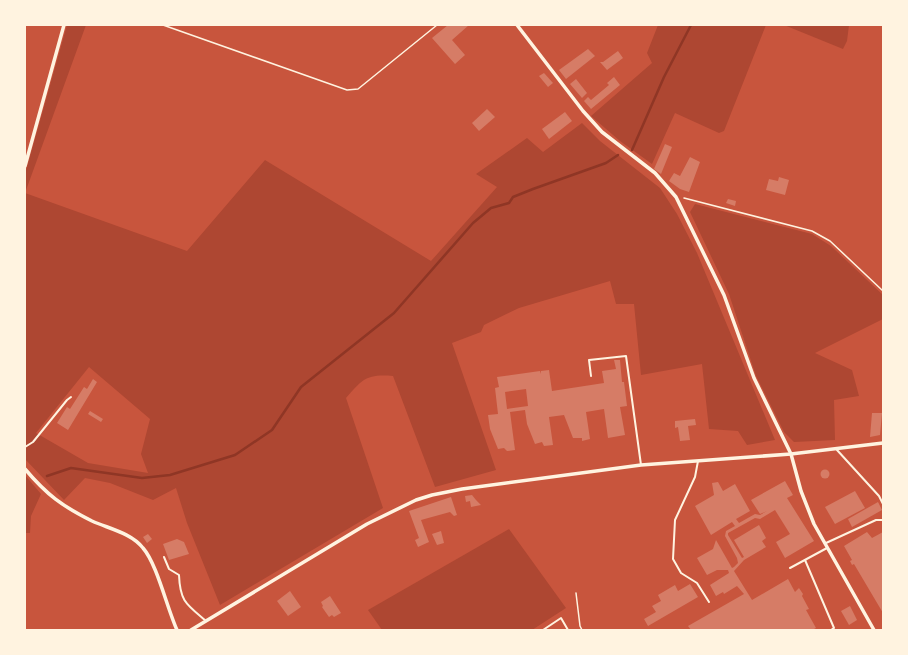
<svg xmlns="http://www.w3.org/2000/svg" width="908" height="655" viewBox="0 0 908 655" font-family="'Noto Sans',sans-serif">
  <rect width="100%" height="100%" fill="#c8553d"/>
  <g fill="#ae4732" fill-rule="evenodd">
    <path d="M67 25H86L25 193 187 251 265 160 431 261 497 187 476 174 527 138 543 152 582 123 600 141 660 188 677 214 697 253 775 440 747 445 738 431 709 429 702 364 641 375 634 304H616L610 281 519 308 484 325 481 332 452 343 496 470 435 487 393 376C366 374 363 379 346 398L383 508 220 605 187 523 176 488 153 500 110 483 85 478 64 500 25 459V174ZM89 367 150 419 141 454 148 473 88 463 36 433Z"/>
    <path d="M658 25H766L724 131 719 133 675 113 652 164 620 141 591 116 652 63 647 53Z"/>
    <path d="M784 25H849L847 41 843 49Z"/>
    <path d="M695 204 812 234 831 246 883 295V319L815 353 852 370 859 396 834 400 835 440 794 442 784 432 756 376 729 294 690 212Z"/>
    <path d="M25 475 41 494 31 516 30 533H25Z"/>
    <path d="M509 529 566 608 532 630H382L368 610Z"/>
  </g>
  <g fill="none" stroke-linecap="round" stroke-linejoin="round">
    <g stroke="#8f3625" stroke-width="2.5">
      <path d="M632 150 664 77 691 25"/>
      <path d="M47 476 71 468 142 478 170 475 235 455 272 430 301 387 394 313 473 223 491 208 509 203 513 197 533 189 606 163 618 155"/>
    </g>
  </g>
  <g fill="#d67c66" fill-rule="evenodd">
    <path d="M448 25H469L452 40 465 55 455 64 432 38Z"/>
    <path d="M588 49 595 56 566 79 559 70Z"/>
    <path d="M618 51 623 58 607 70 600 62H603Z"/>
    <path d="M544 73 553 83 548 87 539 76Z"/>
    <path d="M614 77 620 85 591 109 584 101 588 97 591 100 609 85 607 83Z"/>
    <path d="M576 79 587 93 582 98 570 84Z"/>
    <path d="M487 109 495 117 479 131 472 123Z"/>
    <path d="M565 112 572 121 549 139 542 129Z"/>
    <path d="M665 144 672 147 661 174 654 169Z"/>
    <path d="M690 157 700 162 689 192 680 189 669 181 674 173 680 176Z"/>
    <path d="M779 177 789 180 785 195 766 190 769 179 778 181Z"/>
    <path d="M728 199 736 201 735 206 726 203Z"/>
    <path d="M614 360H620L622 382H624L627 406 620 407 625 435 608 438 604 409 586 412 590 439 582 441V438H573L564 415 549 417 553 445 544 446 542 442 535 444 527 424 525 410 510 412 515 450 507 451 504 448 498 449 490 429 488 415 498 414 495 388 499 387 497 377 540 371V374L541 371 549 370 552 391 604 383 602 371 616 369ZM526 389 528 406 507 409 505 392Z"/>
    <path d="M93 379 97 382 68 430 57 423 67 407 70 409 84 387 87 389Z"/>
    <path d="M90 411 103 419 101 422 88 414Z"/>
    <path d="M872 413H882L880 435 870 437Z"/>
    <path d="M695 419 696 425 688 426 690 440 680 441 678 427 675 428V421Z"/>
    <circle cx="825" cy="474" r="4.5"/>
    <path d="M785 481 793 495 787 498 814 541 785 558 776 542 790 534 775 510 760 519 755 518 728 533V535L742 558 744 557 734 540 759 525 766 538 762 541 766 547 744 560 734 571 752 600 788 579 795 592 799 588 803 594 802 596 809 609 806 610 816 628 812 630H691L688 626 744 594 737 586 724 594 723 592 716 596 710 585 729 573 728 570H717L707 575 697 558 713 549 716 540 732 568 734 567 738 563 737 558 725 536 726 531 735 526 732 522 711 535 695 506 714 495 712 483 718 482 723 491 735 484 750 511 736 519 739 523 755 514 760 515 767 511 760 514 751 500Z"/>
    <path d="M855 491 865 508 835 524 825 507Z"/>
    <path d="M472 495 476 500 481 505 471 507 470 501 466 502 465 496Z"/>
    <path d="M451 497 457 515 454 516 450 512 421 520 429 542 418 547 415 540 419 538 409 511Z"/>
    <path d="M878 502 882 510 852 527 848 519Z"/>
    <path d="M441 531 444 543 437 545 432 534Z"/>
    <path d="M867 532 872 538 883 532V613L854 564 852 565 850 561 852 560 844 546Z"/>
    <path d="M148 534 152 539 147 543 143 537Z"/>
    <path d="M177 539 184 542 189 554 169 560 163 544Z"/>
    <path d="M690 584 698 597 648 626 644 619 656 612 652 606 661 601 658 595 675 585 678 591Z"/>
    <path d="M290 591 301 607 288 616 277 601Z"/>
    <path d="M330 596 341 613 334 617 332 615 329 617 322 607 323 606 321 602Z"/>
    <path d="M850 606 857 620 849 625 841 611Z"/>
  </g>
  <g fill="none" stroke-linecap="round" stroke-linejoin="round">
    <g stroke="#fff3e0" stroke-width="1.5">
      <path d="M163 25 347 90 358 89 437 25"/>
      <path d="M684 198 812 231 830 241 883 291"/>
      <path d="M576 593 580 626 582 630"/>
    </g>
    <g stroke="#fff3e0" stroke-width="2">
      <path d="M591 376 589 360 626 356 641 465"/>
      <path d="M25 447 33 442 67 400 71 397"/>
      <path d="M837 450 879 496 883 504"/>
      <path d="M698 461 695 477 675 520 673 559 681 573 697 583 709 602"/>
      <path d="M826 543 876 520H883"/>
      <path d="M164 557 169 569 179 575C180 601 186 604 205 620"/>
      <path d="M805 560 834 628 831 630"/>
      <path d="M790 568 827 548"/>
      <path d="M543 630 561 618 568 630"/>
    </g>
    <g stroke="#fff3e0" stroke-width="3.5">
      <path d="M517 25 583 111 602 132 655 173 676 197 724 295 754 378 791 454 801 491 814 524 874 630"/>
      <path d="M25 166 64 25"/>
      <path d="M25 469C47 495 62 506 92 521 110 529 131 533 143 548 157 564 167 608 177 630"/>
      <path d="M191 630 367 524 416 500 432 495 462 489 641 465 791 454 883 443"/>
    </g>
  </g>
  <rect width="908" height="655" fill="none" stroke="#fff3e0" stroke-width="52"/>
</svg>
